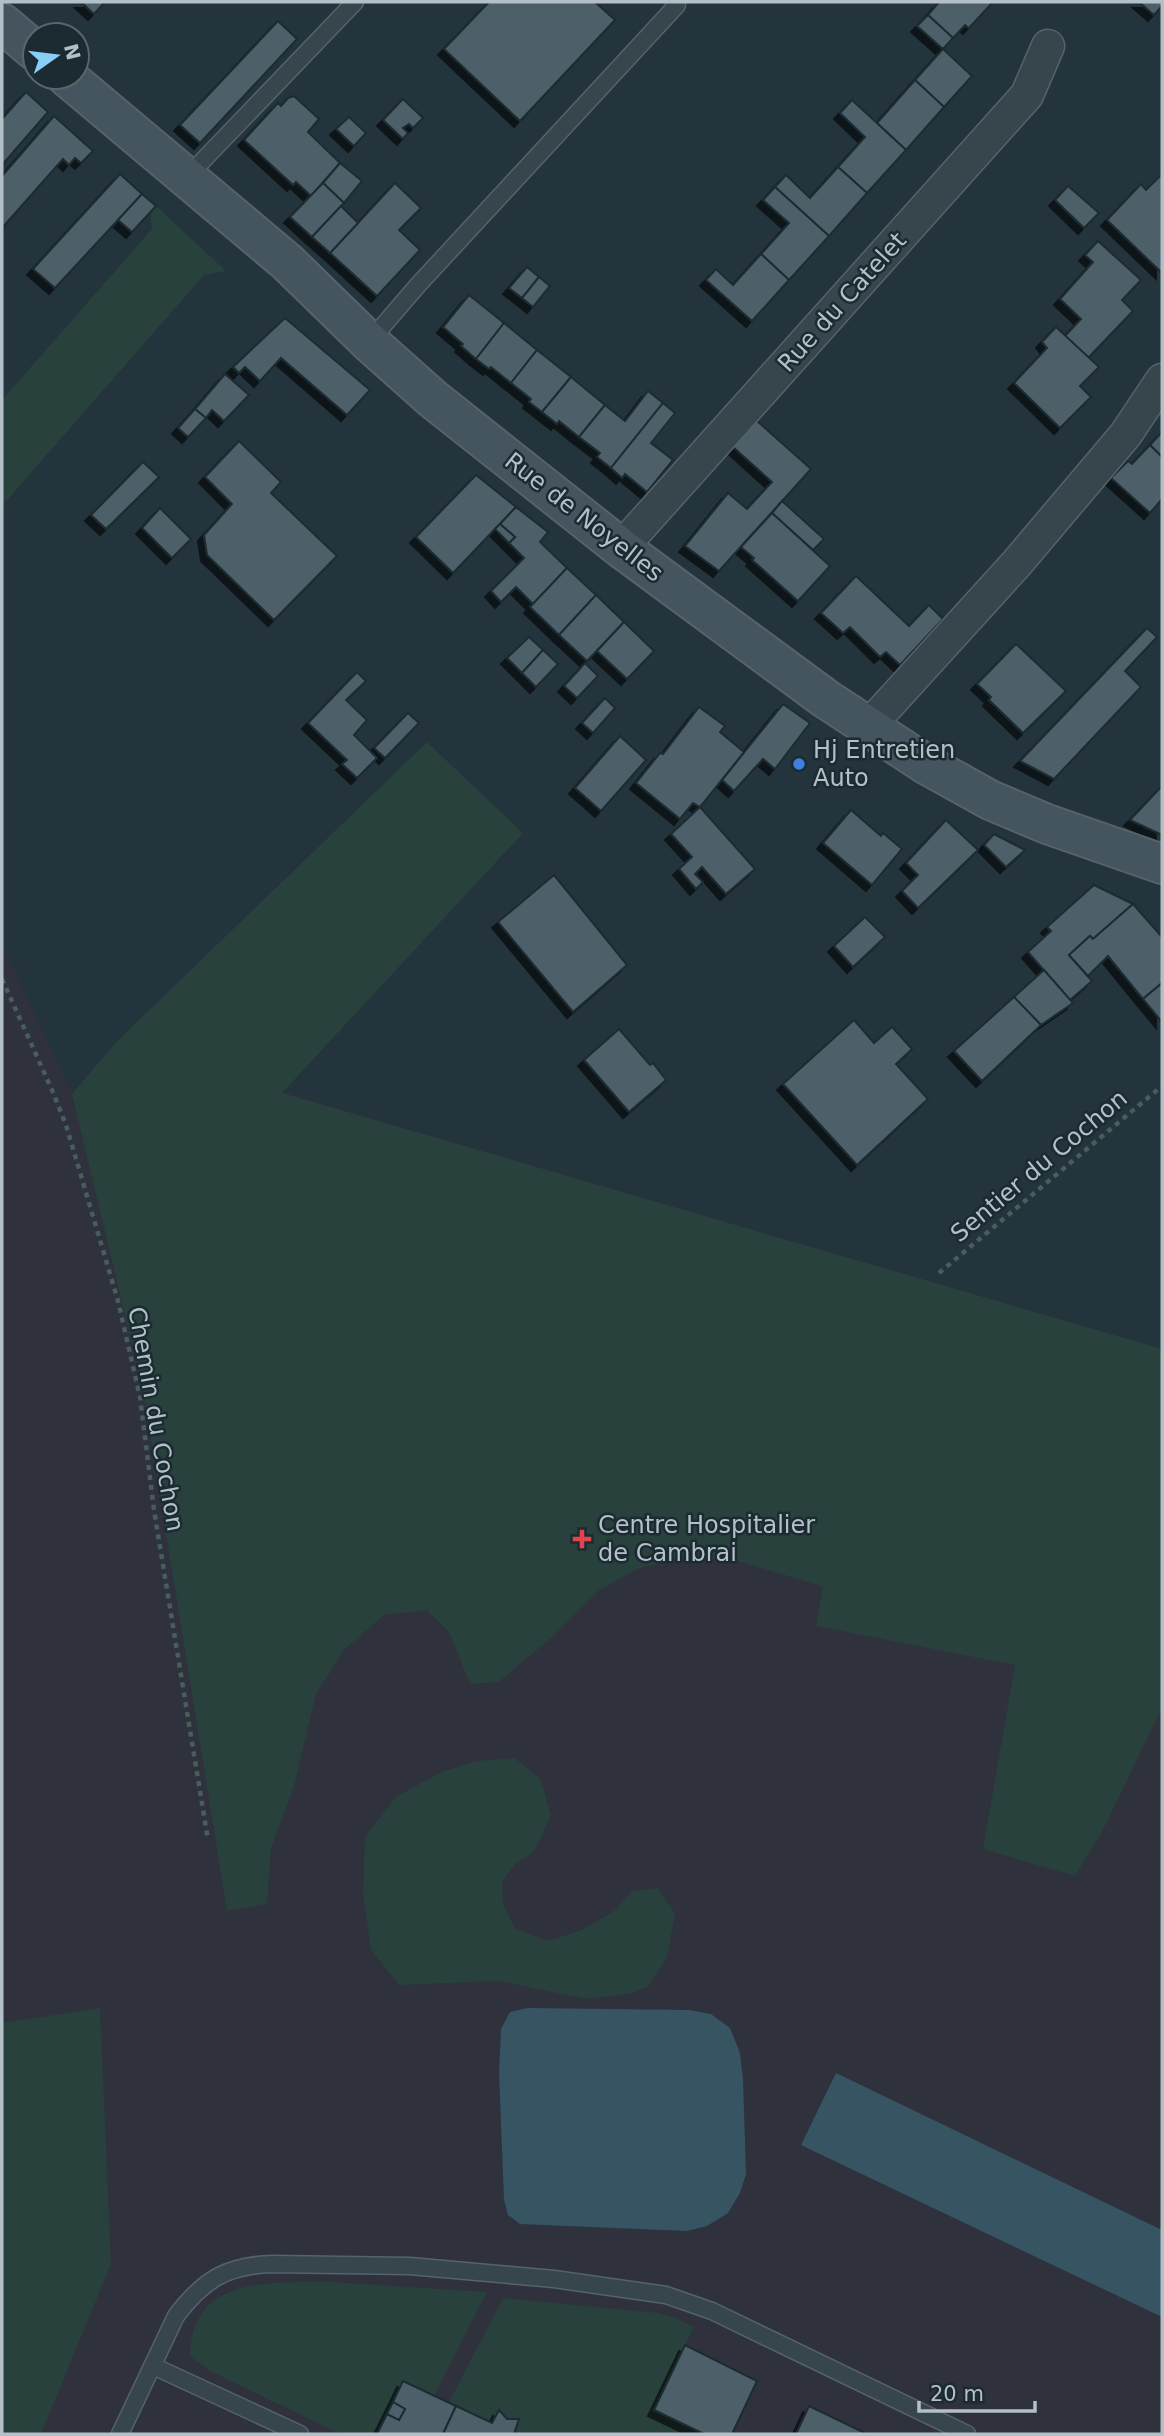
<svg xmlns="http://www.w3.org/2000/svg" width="1164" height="2436" viewBox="0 0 1164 2436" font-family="'DejaVu Sans',sans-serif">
  <defs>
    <filter id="shadow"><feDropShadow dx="-6" dy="6" stdDeviation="0" flood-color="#0009"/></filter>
  </defs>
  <rect width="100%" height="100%" fill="#23343c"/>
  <path fill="#2f313d" d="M2 943 72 1093 115 1043 1162 1349V2434H2Z"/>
  <g fill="#28413c">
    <path d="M156 206 226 271 204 275 2 506V400L152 229 150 212Z"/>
    <path d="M427 742 523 833 282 1093 1162 1349V1708L1102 1832 1075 1876 983 1849 1015 1665 816 1626 823 1587 736 1560 684 1557 637 1569 598 1591 552 1637 499 1682 470 1684 449 1632 427 1610 384 1615 344 1650 316 1694 294 1786 271 1848 267 1904 227 1911 143 1390 72 1094 115 1043Z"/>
    <path d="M515 1758 541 1780 551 1816 534 1852 516 1863 502 1882 503 1903 515 1929 548 1941 582 1930 614 1911 633 1891 657 1888 675 1913 667 1958 648 1987 629 1994 586 1999 499 1981 399 1985 371 1950 363 1893 365 1837 396 1797 441 1772 476 1761Z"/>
    <path d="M100 2008 111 2264 41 2434H2V2023Z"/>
    <path d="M332 2282 487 2292 434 2396 403 2381 377 2434H340L210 2371 190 2356C191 2274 273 2283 332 2282Z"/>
    <path d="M503 2298 659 2313 673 2317 694 2327 654 2409 704 2434H514L518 2419H507L499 2411 492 2423 449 2402Z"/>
  </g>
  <g fill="#375463">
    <path d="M528 2008 689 2010 711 2014 730 2028 740 2053 743 2079 746 2174 740 2193 728 2213 707 2226 687 2231 520 2224 508 2215 504 2200 499 2072 501 2029 510 2012Z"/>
    <path d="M836 2073 1162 2230V2317L801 2145Z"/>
  </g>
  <g fill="#4e616a" stroke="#1e2c33" stroke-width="2" filter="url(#shadow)">
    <path d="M81 2H105L94 14Z"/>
    <path d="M489 2H595L615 20 520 121 444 49Z"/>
    <path d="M939 2H993L969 28 965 25 953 38 928 15Z"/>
    <path d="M1139 2H1162V6L1154 15Z"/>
    <path d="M928 15 953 38 943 49 917 26Z"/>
    <path d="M278 21 297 39 200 143 180 125Z"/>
    <path d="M943 49 972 76 944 107 915 80Z"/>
    <path d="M915 80 944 107 906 150 877 123Z"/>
    <path d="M26 92 48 112 2 165V119Z"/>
    <path d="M294 96 319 119 308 132 340 163 311 196 296 182 293 185 244 140 278 103 281 106 288 98Z"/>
    <path d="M403 99 423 118 413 128 409 124 403 128 408 133 403 139 383 120Z"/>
    <path d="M852 100 906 150 867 193 838 167 865 137 840 113Z"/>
    <path d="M54 116 93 151 81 163 75 158 69 165 63 159 2 228V176Z"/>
    <path d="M349 117 366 133 354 146 336 129Z"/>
    <path d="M340 163 362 181 344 203 323 183Z"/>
    <path d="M838 167 867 193 829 236 775 187 786 175 810 198Z"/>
    <path d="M120 174 142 194 55 288 33 269Z"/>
    <path d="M1161 175 1162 176V273L1107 220 1141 184 1146 190Z"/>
    <path d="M323 183 344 203 312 237 290 217Z"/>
    <path d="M395 183 421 208 399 230 420 250 377 296 330 253Z"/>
    <path d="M1068 186 1099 213 1084 228 1055 200Z"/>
    <path d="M775 187 829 236 789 280 761 254 789 223 763 200Z"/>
    <path d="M142 194 156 206 132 232 118 220Z"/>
    <path d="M341 206 358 223 330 253 312 237Z"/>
    <path d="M1098 241 1141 280 1122 300 1133 311 1088 358 1065 336 1081 319 1060 299 1093 262 1085 255Z"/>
    <path d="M761 254 789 280 752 321 706 280 716 269 733 285Z"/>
    <path d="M527 267 539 277 522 298 509 288Z"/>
    <path d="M539 277 550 286 533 307 522 298Z"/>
    <path d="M469 295 504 323 476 359 461 346 463 344 443 327Z"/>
    <path d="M285 318 370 390 347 415 281 358 260 381 245 367 239 373 233 367Z"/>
    <path d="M504 323 537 350 511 383 491 367 489 369 476 359Z"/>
    <path d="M1056 327 1099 367 1080 386 1091 397 1060 428 1014 383 1047 348 1042 342Z"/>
    <path d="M537 350 571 377 542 412 529 402 531 399 511 383Z"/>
    <path d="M225 374 249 395 224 421 212 410 206 418 195 409Z"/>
    <path d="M571 377 605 405 579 437 559 421 557 424 542 412Z"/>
    <path d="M648 391 663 403 611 468 597 457 600 453 579 437 605 405 625 421Z"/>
    <path d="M663 403 675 413 651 443 673 460 647 492 625 474 622 478 611 468Z"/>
    <path d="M195 409 206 418 188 437 178 428Z"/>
    <path d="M756 420 811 469 719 571 685 546 728 493 747 509 772 482 732 446Z"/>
    <path d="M1162 432V457L1150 445Z"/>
    <path d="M239 441 281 482 271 493 337 556 274 620 207 555 204 535 232 504 205 477Z"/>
    <path d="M1150 445 1162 457V499L1150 513 1111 478 1128 461 1132 464Z"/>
    <path d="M143 462 159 477 106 529 91 515Z"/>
    <path d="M476 475 516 507 453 573 416 537Z"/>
    <path d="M782 501 824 539 813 550 772 513Z"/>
    <path d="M516 507 548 532 540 542 567 568 533 604 516 587 501 602 491 591 524 558 509 543 515 537 500 524Z"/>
    <path d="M160 508 191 539 172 558 142 528Z"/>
    <path d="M772 513 830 566 798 601 752 560 754 558 741 547Z"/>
    <path d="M500 524 515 537 509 543 495 529Z"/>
    <path d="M567 568 596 595 559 635 530 607Z"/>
    <path d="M856 576 909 626 929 605 943 619 900 665 886 652 880 657 850 627 843 633 821 613Z"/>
    <path d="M596 595 624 622 587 661 559 635Z"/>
    <path d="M624 622 654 651 627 679 597 651Z"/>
    <path d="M1147 628 1157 637 1125 671 1141 687 1054 779 1020 761Z"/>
    <path d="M529 637 543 650 522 673 507 658Z"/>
    <path d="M1016 644 1066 691 1023 733 989 700 991 697 977 684Z"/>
    <path d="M543 650 558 664 536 687 522 673Z"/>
    <path d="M585 663 598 676 577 698 564 686Z"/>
    <path d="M357 672 366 681 346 700 367 720 354 735 377 758 357 778 342 764 347 760 308 723Z"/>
    <path d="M605 698 615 708 593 733 582 723Z"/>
    <path d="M783 704 810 723 775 769 763 759 734 791 722 780Z"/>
    <path d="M699 707 725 726 720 732 744 752 700 807 693 803 680 819 636 783 660 753 663 754Z"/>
    <path d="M408 713 419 723 385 758 374 748Z"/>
    <path d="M620 736 646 760 601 811 575 788Z"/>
    <path d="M1162 786V835L1130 820Z"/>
    <path d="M700 807 755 869 726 894 702 867 695 874 703 882 696 889 679 869 692 857 671 834Z"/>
    <path d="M851 810 881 836 883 833 902 849 872 885 823 843Z"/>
    <path d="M946 820 978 850 918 908 902 891 918 875 906 863Z"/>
    <path d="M994 834 1025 850 1006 867 984 845Z"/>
    <path d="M554 875 627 965 573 1012 498 922Z"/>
    <path d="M1094 885 1133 904 1093 939 1090 936 1069 955 1092 981 1070 1000 1028 952 1051 931 1047 927Z"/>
    <path d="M1133 904 1162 937V983L1143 999 1108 956 1088 976 1069 955 1090 936 1093 939Z"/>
    <path d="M865 917 885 937 853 967 834 946Z"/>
    <path d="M1044 970 1073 1003 1041 1025 1014 997Z"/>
    <path d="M1162 983V1022L1143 999Z"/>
    <path d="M1014 997 1041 1025 982 1081 954 1051Z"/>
    <path d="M854 1020 874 1043 892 1027 912 1049 896 1064 928 1099 857 1165 783 1084Z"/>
    <path d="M619 1029 650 1065 653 1063 666 1080 629 1112 584 1060Z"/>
    <path d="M685 2345 757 2381 732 2434H704L654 2410Z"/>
    <path d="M403 2381 456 2406 443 2434H377L387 2414 399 2420 405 2409 393 2402Z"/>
    <path d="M393 2402 405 2409 399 2420 387 2414Z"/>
    <path d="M456 2406 492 2423 499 2410 507 2419H519L514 2434H443Z"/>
    <path d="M809 2406 867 2434H796Z"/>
  </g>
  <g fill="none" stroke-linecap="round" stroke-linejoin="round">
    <defs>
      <g id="lane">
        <path d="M187 177 355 2"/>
        <path d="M369 342 418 285 677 5 674 2"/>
        <path d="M153 2366 300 2434"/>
        <path d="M120 2434 176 2316C203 2280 227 2265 273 2264L410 2266 554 2279 666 2295 712 2311 967 2434"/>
      </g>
      <g id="street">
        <path d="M621 548 1027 95 1048 46"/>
        <path d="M868 727 1017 563 1126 434 1162 380"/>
      </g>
      <g id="secondary">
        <path d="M2 23 35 51"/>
        <path d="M67 77 287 262 369 342 433 399 621 548 826 699 927 765 990 800 1047 824 1162 864"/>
      </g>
    </defs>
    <use href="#lane" stroke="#55636a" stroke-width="19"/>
    <use href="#street" stroke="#55636a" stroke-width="35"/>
    <use href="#secondary" stroke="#55636a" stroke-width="42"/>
    <g stroke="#475e5b" stroke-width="4.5" stroke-dasharray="5 5" stroke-linecap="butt">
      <path d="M2 979 52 1090 66 1125 118 1301 140 1397 154 1510 208 1840"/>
      <path d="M939 1273 1162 1086"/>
    </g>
    <use href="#lane" stroke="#37454c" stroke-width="16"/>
    <use href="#street" stroke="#37454c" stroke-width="32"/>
    <use href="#secondary" stroke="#45555f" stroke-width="38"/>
  </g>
  <circle fill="#3f7fe0" stroke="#1c2a31" stroke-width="2.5" cx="799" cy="764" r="7"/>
  <path fill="#e0444e" stroke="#1c2a31" stroke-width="2.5" d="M578.5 1528.5h7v7h7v7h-7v7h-7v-7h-7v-7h7z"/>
  <g text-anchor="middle" stroke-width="5" stroke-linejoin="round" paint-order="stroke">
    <g font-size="24" fill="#b3c0c8" stroke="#1c2a31">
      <text transform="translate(842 302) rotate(-48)" y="8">Rue du Catelet</text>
      <text transform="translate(584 517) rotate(38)" y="8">Rue de Noyelles</text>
      <text transform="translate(1039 1166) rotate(-40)" y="8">Sentier du Cochon</text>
      <text transform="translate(156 1419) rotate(80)" y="8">Chemin du Cochon</text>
    </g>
    <g font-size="24" fill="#b3c0c8" stroke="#1c2a31" text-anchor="start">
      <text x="813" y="758">Hj Entretien<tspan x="813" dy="28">Auto</tspan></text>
      <text x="598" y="1533">Centre Hospitalier<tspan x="598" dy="28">de Cambrai</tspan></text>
    </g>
  </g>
  <rect width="1164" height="2436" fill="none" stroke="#b3c0c8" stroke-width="7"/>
  <g transform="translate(56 56) rotate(76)"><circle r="33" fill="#1c2a31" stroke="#58666d" stroke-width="2"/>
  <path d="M0-5L12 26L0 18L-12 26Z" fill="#88cef7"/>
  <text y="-10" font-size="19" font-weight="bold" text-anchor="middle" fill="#b3c0c8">N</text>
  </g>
  <path d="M919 2401v10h116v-10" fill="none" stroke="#b3c0c8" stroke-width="3.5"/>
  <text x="930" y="2401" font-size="21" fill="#b3c0c8" stroke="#1c2a31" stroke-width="5" paint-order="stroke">20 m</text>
</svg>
